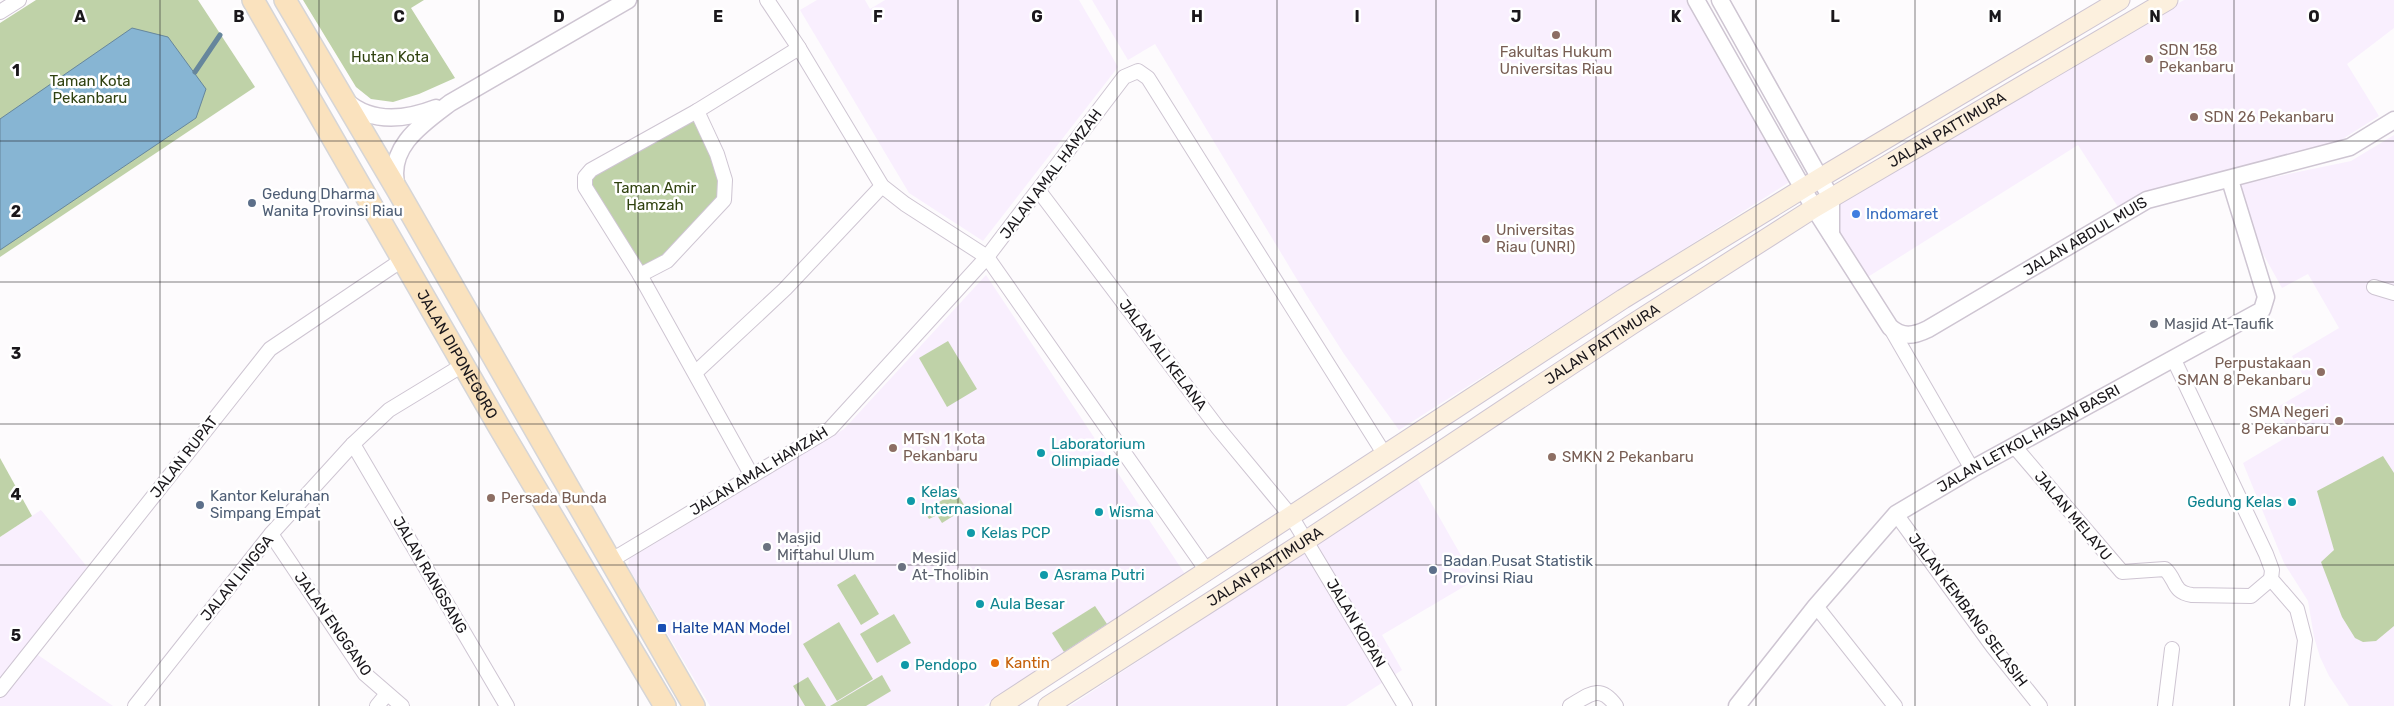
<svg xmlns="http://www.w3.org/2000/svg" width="2394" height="706" viewBox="0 0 2394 706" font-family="Rubik,sans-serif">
  <rect width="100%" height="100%" fill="#fdfbfd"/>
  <g fill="#f9effe">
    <path d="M817 0H865L870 9 885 0H1079L1118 67 983 241 909 193 800 10Z"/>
    <path d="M1092 0H1686L1791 181 1399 430 1344 354 1307 296 1155 44 1128 60Z"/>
    <path d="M2184 0H2394V28L2347 64 2379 116 2333 145 2140 194 2118 207 2078 145 1863 280 1822 212 1996 107Z"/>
    <path d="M2394 135V706H2349L2329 676 2320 657 2314 637 2308 601 2284 563 2243 463 2292 434 2276 408 2310 388 2292 356 2339 328 2308 274 2282 288 2257 243 2236 185 2351 161Z"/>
    <path d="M986 275 1185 574 984 706H710L628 567 629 559 844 429Z"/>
    <path d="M1417 478 1475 580 1382 635 1402 670 1346 706H1070Z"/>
    <path d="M41 510 92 573 0 688V537Z"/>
    <path d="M32 651 113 706H0V691Z"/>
  </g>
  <g fill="#bfd2a8">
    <path d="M36 0H198L255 87 0 257V23Z"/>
    <path d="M303 0H424L411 8 455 78 419 94 393 102 371 99 356 87Z"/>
    <path d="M697 111 717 154 724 200 690 237 640 275 585 187 591 170Z"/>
    <path d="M948 341 977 389 947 407 919 358Z"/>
    <path d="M2383 456 2394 473V626L2376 641 2363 642 2355 638 2342 617 2321 562 2334 550 2317 491Z"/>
    <path d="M0 458 32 516 0 537Z"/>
    <path d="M956 492 966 508 942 523 937 515 929 519 924 511Z"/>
    <path d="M855 574 879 614 861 625 837 585Z"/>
    <path d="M1095 606 1107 624 1064 652 1052 633Z"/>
    <path d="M894 614 911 643 877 663 860 634Z"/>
    <path d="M839 622 873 679 837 701 803 644Z"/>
    <path d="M882 675 891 691 866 706H830Z"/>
    <path d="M808 677 826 706H805L793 686Z"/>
  </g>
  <path fill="#87b5d3" stroke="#66869c" d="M132 28 168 37 206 89 196 118 0 250V119Z"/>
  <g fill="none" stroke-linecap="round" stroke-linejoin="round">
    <path stroke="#66869c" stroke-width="5" d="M195 72 220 35"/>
    <defs>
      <g id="minor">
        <path d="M767 0 799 48 882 186 905 204 987 257 1207 571"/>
        <path d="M0 12 19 0"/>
        <path d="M1039 191 1218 428 1291 516 1405 706"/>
        <path d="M640 275 667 261 724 200 725 180 717 154 697 111"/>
        <path d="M2374 287 2394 293"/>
        <path d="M1890 327 1972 469"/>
        <path d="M2174 360 2266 554 2272 570 2271 579 2297 609 2305 640 2297 706"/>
        <path d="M696 372 785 289 882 186"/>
        <path d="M353 444 507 706"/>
        <path d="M2014 446 2122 572 2165 569C2177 580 2172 592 2192 595L2251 596 2271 579"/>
        <path d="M752 476 640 275 585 187V177L591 170 697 111 799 48"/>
        <path d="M1896 514 1993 647 2040 706"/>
        <path d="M271 534 365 674 402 706"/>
        <path d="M610 561 830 429 987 257 1124 77 1138 71 1148 78 1385 455"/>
        <path d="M1816 606 1895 706"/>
        <path d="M0 690 270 349 402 260"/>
        <path d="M135 706 271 534 353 444 389 410 463 365"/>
        <path d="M377 706 386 695"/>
        <path d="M1570 706C1589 695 1600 683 1616 706"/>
        <path d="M2165 706 2172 649"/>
      </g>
      <g id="tertiary">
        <path id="s1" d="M1696 0 1814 208 1890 327C1902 338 1914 336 1928 329L2147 200 2350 147 2394 120"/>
        <path d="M1720 0 1831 198V234"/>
        <path d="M346 101C372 124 405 120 436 108"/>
        <path d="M397 187C386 148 422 124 450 103L628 0"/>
        <path id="s2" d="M1737 706 1816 606 1896 514 1972 469 2262 310 2266 297 2230 180"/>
      </g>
      <g id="secondary">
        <path d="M1000 706 1623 299 1820 178 2120 0"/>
        <path id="s3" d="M1048 706 1307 540 1631 325 1814 208 2168 0"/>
      </g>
      <g id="primary">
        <path id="s4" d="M253 0 498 425 665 706"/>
        <path d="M285 0 398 191 694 706"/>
      </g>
    </defs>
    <use href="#minor" stroke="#cec5d2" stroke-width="16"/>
    <use href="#tertiary" stroke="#cec5d2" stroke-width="19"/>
    <use href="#secondary" stroke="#cec5d2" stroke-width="21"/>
    <use href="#primary" stroke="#d6d5d6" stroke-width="24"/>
    <use href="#minor" stroke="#fff" stroke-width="14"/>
    <use href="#tertiary" stroke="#fff" stroke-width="16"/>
    <use href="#secondary" stroke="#fcf0de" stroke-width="19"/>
    <use href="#primary" stroke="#fae2be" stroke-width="21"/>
  </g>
  <path fill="none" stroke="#1a171b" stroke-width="1" stroke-opacity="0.55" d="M160 0V706M319 0V706M479 0V706M638 0V706M798 0V706M958 0V706M1117 0V706M1277 0V706M1436 0V706M1596 0V706M1756 0V706M1915 0V706M2075 0V706M2234 0V706M0 141H2394M0 282H2394M0 424H2394M0 565H2394"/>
  <g fill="#8d6e63" stroke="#fff" stroke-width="2">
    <circle cx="1556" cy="35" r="5"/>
    <circle cx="2149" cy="59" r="5"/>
    <circle cx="2194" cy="117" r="5"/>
    <circle cx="1486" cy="239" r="5"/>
    <circle cx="2321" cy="372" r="5"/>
    <circle cx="2339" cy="421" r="5"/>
    <circle cx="893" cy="448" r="5"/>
    <circle cx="1552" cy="457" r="5"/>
    <circle cx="491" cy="498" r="5"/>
  </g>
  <g fill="#5c6f8a" stroke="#fff" stroke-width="2">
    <circle cx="252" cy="203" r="5"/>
    <circle cx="200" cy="505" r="5"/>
    <circle cx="1433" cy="570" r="5"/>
  </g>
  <circle fill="#3f7fe0" stroke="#fff" stroke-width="2" cx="1856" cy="214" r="5"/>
  <g fill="#6b7280" stroke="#fff" stroke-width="2">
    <circle cx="2154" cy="324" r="5"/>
    <circle cx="767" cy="547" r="5"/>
    <circle cx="902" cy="567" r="5"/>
  </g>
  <g fill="#0f9aa8" stroke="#fff" stroke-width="2">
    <circle cx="1041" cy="453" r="5"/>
    <circle cx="911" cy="501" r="5"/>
    <circle cx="2292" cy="502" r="5"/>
    <circle cx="1099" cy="512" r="5"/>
    <circle cx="971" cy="533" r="5"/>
    <circle cx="1044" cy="575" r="5"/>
    <circle cx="980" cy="604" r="5"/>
    <circle cx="905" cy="665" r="5"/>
  </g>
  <rect fill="#1a4fb4" stroke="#fff" stroke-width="2" x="657" y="623" width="10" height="10" rx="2.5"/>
  <circle fill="#e8710a" stroke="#fff" stroke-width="2" cx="995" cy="663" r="5"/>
  <g text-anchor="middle" stroke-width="5" stroke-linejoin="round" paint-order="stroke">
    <g font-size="15" fill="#785e54" stroke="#fff" text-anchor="start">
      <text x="2159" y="55">SDN 158<tspan x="2159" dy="17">Pekanbaru</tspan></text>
      <text x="1556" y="57" text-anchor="middle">Fakultas Hukum<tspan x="1556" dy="17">Universitas Riau</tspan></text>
      <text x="2204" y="122">SDN 26 Pekanbaru</text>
      <text x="1496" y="235">Universitas<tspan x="1496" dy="17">Riau (UNRI)</tspan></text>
      <text x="2311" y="368" text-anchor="end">Perpustakaan<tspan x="2311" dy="17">SMAN 8 Pekanbaru</tspan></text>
      <text x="2329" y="417" text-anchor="end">SMA Negeri<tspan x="2329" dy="17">8 Pekanbaru</tspan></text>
      <text x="903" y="444">MTsN 1 Kota<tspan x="903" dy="17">Pekanbaru</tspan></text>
      <text x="1562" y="462">SMKN 2 Pekanbaru</text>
      <text x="501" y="503">Persada Bunda</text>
    </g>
    <g font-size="15" fill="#304210" stroke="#fff">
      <text x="390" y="62">Hutan Kota</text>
      <text x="90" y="86">Taman Kota<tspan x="90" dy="17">Pekanbaru</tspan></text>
      <text x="655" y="193">Taman Amir<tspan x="655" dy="17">Hamzah</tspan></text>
    </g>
    <g font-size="15" fill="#1a171b" stroke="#fff">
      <text dy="5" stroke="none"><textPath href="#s3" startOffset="1068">JALAN PATTIMURA</textPath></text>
      <text transform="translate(1051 174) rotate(-53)" y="5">JALAN AMAL HAMZAH</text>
      <text dy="5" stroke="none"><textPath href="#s1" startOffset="604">JALAN ABDUL MUIS</textPath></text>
      <text dy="5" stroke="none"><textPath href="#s3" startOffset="662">JALAN PATTIMURA</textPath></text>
      <text dy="5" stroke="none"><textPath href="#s4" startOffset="409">JALAN DIPONEGORO</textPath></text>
      <text transform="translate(1163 355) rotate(53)" y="5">JALAN ALI KELANA</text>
      <text dy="5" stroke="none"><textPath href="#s2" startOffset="402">JALAN LETKOL HASAN BASRI</textPath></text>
      <text transform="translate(184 457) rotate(-52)" y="5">JALAN RUPAT</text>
      <text transform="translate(759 471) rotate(-31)" y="5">JALAN AMAL HAMZAH</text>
      <text transform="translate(2073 516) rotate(50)" y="5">JALAN MELAYU</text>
      <text dy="5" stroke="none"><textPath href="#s3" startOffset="258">JALAN PATTIMURA</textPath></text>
      <text transform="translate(430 575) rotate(60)" y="5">JALAN RANGSANG</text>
      <text transform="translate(237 578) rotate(-51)" y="5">JALAN LINGGA</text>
      <text transform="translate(1968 610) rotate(53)" y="5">JALAN KEMBANG SELASIH</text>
      <text transform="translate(1356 623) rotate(59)" y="5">JALAN KOPAN</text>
      <text transform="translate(333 624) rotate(55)" y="5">JALAN ENGGANO</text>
    </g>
    <g font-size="15" fill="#4e5e75" stroke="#fff" text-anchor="start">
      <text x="262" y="199">Gedung Dharma<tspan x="262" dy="17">Wanita Provinsi Riau</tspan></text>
      <text x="210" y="501">Kantor Kelurahan<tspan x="210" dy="17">Simpang Empat</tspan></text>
      <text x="1443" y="566">Badan Pusat Statistik<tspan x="1443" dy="17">Provinsi Riau</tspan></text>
    </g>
    <g font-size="15" fill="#366cbe" stroke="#fff" text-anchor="start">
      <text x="1866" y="219">Indomaret</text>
    </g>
    <g font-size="15" fill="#5b616d" stroke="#fff" text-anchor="start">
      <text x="2164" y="329">Masjid At-Taufik</text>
      <text x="777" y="543">Masjid<tspan x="777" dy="17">Miftahul Ulum</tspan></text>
      <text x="912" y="563">Mesjid<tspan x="912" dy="17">At-Tholibin</tspan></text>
    </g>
    <g font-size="15" fill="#0d838f" stroke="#fff" text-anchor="start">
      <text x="1051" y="449">Laboratorium<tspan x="1051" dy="17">Olimpiade</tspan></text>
      <text x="921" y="497">Kelas<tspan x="921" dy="17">Internasional</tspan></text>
      <text x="2282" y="507" text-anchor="end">Gedung Kelas</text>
      <text x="1109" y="517">Wisma</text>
      <text x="981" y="538">Kelas PCP</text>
      <text x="1054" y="580">Asrama Putri</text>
      <text x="990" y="609">Aula Besar</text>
      <text x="915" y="670">Pendopo</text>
    </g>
    <g font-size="15" fill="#164399" stroke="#fff" text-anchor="start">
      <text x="672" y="633">Halte MAN Model</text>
    </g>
    <g font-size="15" fill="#c56008" stroke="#fff" text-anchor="start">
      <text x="1005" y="668">Kantin</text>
    </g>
  </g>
  <g font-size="16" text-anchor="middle" font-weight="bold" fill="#1a171b" stroke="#fff" stroke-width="5" stroke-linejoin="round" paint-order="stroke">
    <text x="80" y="22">A</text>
    <text x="239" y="22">B</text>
    <text x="399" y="22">C</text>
    <text x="559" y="22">D</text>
    <text x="718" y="22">E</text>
    <text x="878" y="22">F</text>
    <text x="1037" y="22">G</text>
    <text x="1197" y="22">H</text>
    <text x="1357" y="22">I</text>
    <text x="1516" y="22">J</text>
    <text x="1676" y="22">K</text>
    <text x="1835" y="22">L</text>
    <text x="1995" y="22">M</text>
    <text x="2155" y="22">N</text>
    <text x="2314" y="22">O</text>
    <text x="16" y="76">1</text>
    <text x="16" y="217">2</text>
    <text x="16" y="359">3</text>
    <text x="16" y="500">4</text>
    <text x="16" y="641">5</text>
  </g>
</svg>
